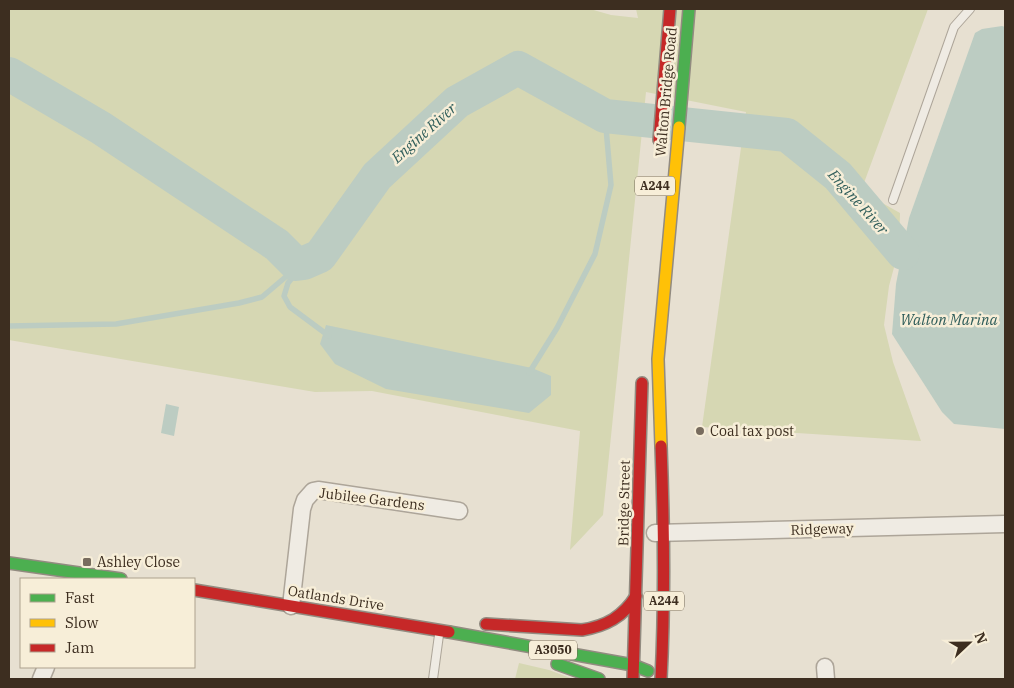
<svg xmlns="http://www.w3.org/2000/svg" width="1014" height="688" viewBox="0 0 1014 688" font-family="'IBM Plex Serif',serif">
  <rect width="100%" height="100%" fill="#e7e0d1"/>
  <g fill="#d6d7b3">
    <path d="M9 9H590L611 15 638 18 636 9H928L861 191 900 213 899 249 889 286 884 325 893 362 921 441 702 427 746 112 646 92 603 515 570 550 580 431 372 391 315 392 9 340Z"/>
    <path d="M519 663 549 670 573 679H515Z"/>
  </g>
  <g fill="#bcccc2">
    <path d="M1002 26 1005 27V429L954 424 942 412 892 334 896 284 909 218 975 33 982 29Z"/>
    <path d="M326 325 532 368 551 376V395L529 413 386 389 335 364 320 344Z"/>
    <path d="M166 404 179 407 174 436 161 433Z"/>
  </g>
  <g fill="none" stroke-linecap="round" stroke-linejoin="round">
    <g stroke="#bcccc2" stroke-width="5.5">
      <path d="M304 263 288 283 284 296 290 307 329 336"/>
      <path d="M9 326 116 324 239 303 262 297 295 269 296 264"/>
      <path d="M529 373 557 328 595 254 611 185 605 116"/>
    </g>
    <path stroke="#bcccc2" stroke-width="34" d="M9 74 101 128 277 245 296 264 304 263 320 256 377 176 457 102 518 68 605 116 787 135 838 176 903 253"/>
    <defs>
      <g id="lane">
        <path d="M893 200 954 27 970 9"/>
        <path d="M433 679 439 635"/>
      </g>
      <g id="street">
        <path d="M655 533 1005 524"/>
        <path d="M291 606 302 509 305 500 313 491 318 490 459 511"/>
        <path d="M825 667 826 679"/>
        <path d="M41 679 46 667"/>
      </g>
      <g id="fast">
        <path d="M679 127 689 9"/>
        <path d="M9 563 121 579"/>
        <path d="M449 632 633 665 648 671"/>
        <path d="M557 664 599 679"/>
      </g>
      <path id="slow" d="M661 446 658 359 679 127"/>
      <g id="jam">
        <path d="M659 140 670 9"/>
        <path d="M661 446C664 524 665 601 661 679"/>
        <path d="M194 590 449 632"/>
        <path d="M486 624 582 630C606 626 623 617 636 596"/>
        <path d="M633 679 642 383"/>
      </g>
    </defs>
    <use href="#lane" stroke="#ada599" stroke-width="10"/>
    <use href="#street" stroke="#ada599" stroke-width="19"/>
    <use href="#fast" stroke="#928b80" stroke-width="14"/>
    <use href="#slow" stroke="#928b80" stroke-width="14"/>
    <use href="#jam" stroke="#928b80" stroke-width="14"/>
    <use href="#lane" stroke="#efebe3" stroke-width="8"/>
    <use href="#street" stroke="#efebe3" stroke-width="16"/>
    <use href="#fast" stroke="#4caf50" stroke-width="11"/>
    <use href="#slow" stroke="#ffc107" stroke-width="11"/>
    <use href="#jam" stroke="#c62828" stroke-width="11"/>
  </g>
  <g fill="#786c5e" stroke="#f7eed8" stroke-width="2">
    <circle cx="700" cy="431" r="5"/>
    <rect x="82" y="557" width="10" height="10" rx="2.5"/>
  </g>
  <g text-anchor="middle" stroke-width="5" stroke-linejoin="round" paint-order="stroke">
    <g fill="#f7eed8" stroke="#756857" stroke-width="1">
      <rect x="635" y="176.5" width="40" height="19" rx="4"/>
      <rect x="644" y="591.5" width="40" height="19" rx="4"/>
      <rect x="529" y="640.5" width="48" height="19" rx="4"/>
    </g>
    <g font-size="12" font-weight="bold" fill="#3d2e20">
      <text x="655" y="190">A244</text>
      <text x="664" y="605">A244</text>
      <text x="553" y="654">A3050</text>
    </g>
    <g font-size="14" fill="#3d2e20" stroke="#f7eed8">
      <text transform="translate(666 92) rotate(-85)" y="5">Walton Bridge Road</text>
      <text transform="translate(372 499) rotate(7)" y="5">Jubilee Gardens</text>
      <text transform="translate(624 503) rotate(-89)" y="5">Bridge Street</text>
      <text transform="translate(822 529) rotate(-2)" y="5">Ridgeway</text>
      <text transform="translate(336 598) rotate(9)" y="5">Oatlands Drive</text>
    </g>
    <g font-size="14" fill="#3d2e20" stroke="#f7eed8" text-anchor="start">
      <text x="710" y="436">Coal tax post</text>
      <text x="97" y="567">Ashley Close</text>
    </g>
    <g font-size="15" font-style="italic" fill="#2f5d5a" stroke="#f7eed8">
      <text transform="translate(424 133) rotate(-42)" y="5">Engine River</text>
      <text transform="translate(858 202) rotate(48)" y="5">Engine River</text>
      <text x="949" y="325">Walton Marina</text>
    </g>
  </g>
  <rect width="1014" height="688" fill="none" stroke="#3d2e20" stroke-width="20"/>
  <rect x="20" y="578" width="175" height="90" fill="#f7eed8" stroke="#ada18e"/>
  <rect x="30" y="594" width="25" height="8" fill="#4caf50" stroke="#ada18e"/>
  <text x="65" y="603" font-size="15" fill="#3d2e20">Fast</text>
  <rect x="30" y="619" width="25" height="8" fill="#ffc107" stroke="#ada18e"/>
  <text x="65" y="628" font-size="15" fill="#3d2e20">Slow</text>
  <rect x="30" y="644" width="25" height="8" fill="#c62828" stroke="#ada18e"/>
  <text x="65" y="653" font-size="15" fill="#3d2e20">Jam</text>
  <g transform="translate(969 643) rotate(68)" stroke="#f7eed8" stroke-width="4" paint-order="stroke">
  <path d="M0-4L9 19L0 12L-9 19Z" fill="#3d2e20"/>
  <text y="-8" font-size="14" font-weight="bold" text-anchor="middle" fill="#3d2e20">N</text>
  </g>
</svg>
